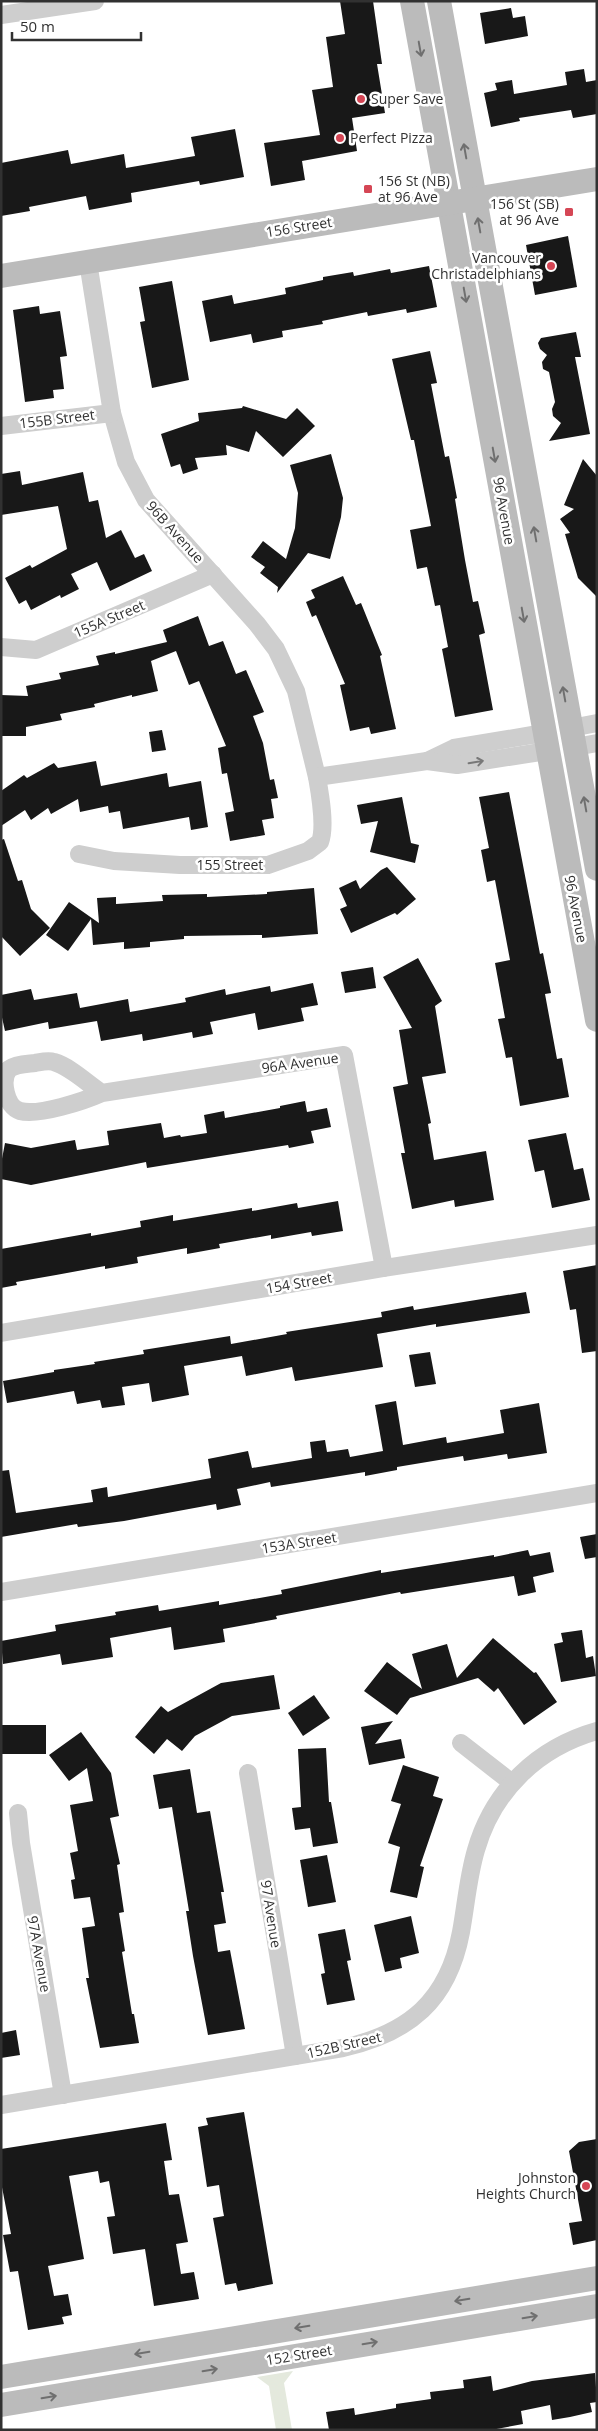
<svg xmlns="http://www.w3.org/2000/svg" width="598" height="2431" viewBox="0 0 598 2431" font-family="'Open Sans',sans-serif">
  <rect width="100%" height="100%" fill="#fff"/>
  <path fill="#e4e9dd" d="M293 2371 284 2383 292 2430H276L269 2386 257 2377Z"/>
  <g fill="#181818">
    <path d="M340 1H373L382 64H377L385 113 352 118 357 151 302 161 305 180 271 186 264 143 320 135 312 90 333 87 326 37 345 34Z"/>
    <path d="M511 8 513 18 525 16 528 36 485 44 480 13Z"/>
    <path d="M584 69 586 82 597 80V114L573 118 571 110 519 118 520 121 491 127 484 93 497 90 495 83 512 80 514 94 567 85 565 72Z"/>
    <path d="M235 129 244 177 200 185 199 181 131 193 132 202 89 210 86 196 29 207 30 211 1 216V163L68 150 71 164 124 154 126 168 195 156 191 137Z"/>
    <path d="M568 236 577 287 535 295 526 245Z"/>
    <path d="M429 266 437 307 407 313 406 309 368 316 367 312 322 321 323 324 282 331 283 337 253 343 251 334 210 342 202 301 232 295 234 304 286 294 285 288 323 280V277L353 272 354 276 390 269 391 273Z"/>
    <path d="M172 281 189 380 152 388 140 322 145 321 139 287Z"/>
    <path d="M39 306 40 314 60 311 67 356 60 357 64 389 53 390 54 398 25 402 13 310Z"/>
    <path d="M576 332 581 357H575L590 434 549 441 561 423 553 416 552 409 555 402 549 372 543 369 542 362 547 355 540 349 538 343 541 338Z"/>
    <path d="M430 351 437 383 431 384 445 457 449 456 457 498 455 499 465 560 473 602 478 601 485 633 479 635 493 710 455 717 442 649 448 647 440 605 435 606 427 567 417 569 410 530 431 526 414 440H411L392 359Z"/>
    <path d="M243 406 286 419 297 408 315 426 283 457 256 431 249 452 226 445 227 455 195 458 198 469 183 474 180 464 171 467 161 434 199 421 198 413 242 408Z"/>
    <path d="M331 454 343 498 341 517 330 559 308 553 277 593 278 587 260 573 265 567 251 557 263 541 286 559 295 528 298 493 290 465Z"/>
    <path d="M583 459 597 476V597L578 578 565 534 570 533 560 519 574 509 564 505Z"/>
    <path d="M20 471 22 485 83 472 89 502 98 500 106 538 121 530 135 558 144 554 152 571 110 591 97 562 71 574 79 589 61 598 60 595 31 610 26 600 19 604 5 578 30 565 32 568 67 549 58 506 1 515V474Z"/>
    <path d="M343 576 356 605 361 603 382 655 380 656 396 729 371 734 369 727 350 731 340 685 345 684 316 615 312 617 306 602 315 598 311 590Z"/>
    <path d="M198 616 209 646 223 641 236 674 246 670 264 712 253 716 263 743 270 780 274 779 278 798 271 799 274 818 262 820 265 835 230 841 225 813 234 811 227 773 222 774 218 748 226 746 199 681 189 685 176 651 151 661 158 691 132 697V695L94 704 95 707 60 714 62 720 26 727V736H1V695L28 696 26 686 61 679 59 673 99 665 96 656 115 652V654L167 642 163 630Z"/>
    <path d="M162 730 166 750 152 752 149 732Z"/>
    <path d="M96 761 101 786 167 773 169 787 201 781 208 827 191 830 189 817 123 829 120 811 109 813 108 806 80 812 78 799 51 814 48 808 31 820 25 810 1 826V791L24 775 27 778 54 763 58 768Z"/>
    <path d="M509 792 540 954 543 953 551 993 545 994 557 1059 562 1058 569 1097 520 1106 512 1057 506 1058 498 1019 505 1018 495 963 510 960 495 880 487 882 481 850 489 848 479 797Z"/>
    <path d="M402 797 411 843 419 845 415 863 370 852 378 821 361 824 357 805Z"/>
    <path d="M4 839 18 881 22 880 31 909 50 928 20 956 1 936V840Z"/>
    <path d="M387 867 416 899 397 915 395 913 351 933 340 909 347 906 339 888 356 880 360 889 381 870Z"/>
    <path d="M314 888 318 934 262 938V935L184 936V939L150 942V947L124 949V942L93 945 91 919 68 951 46 935 69 902 99 923 97 898 116 897V904L163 901 162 895 207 894V897L267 894V892Z"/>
    <path d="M418 958 442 1001 435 1006 446 1073 422 1077 431 1123 428 1124 434 1160 486 1151 494 1200 455 1207 454 1200 412 1209 401 1153H405L393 1087 408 1084 399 1030 412 1028 383 977Z"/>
    <path d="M373 967 376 988 345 993 341 972Z"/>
    <path d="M313 983 318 1005 301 1008 304 1021 258 1030 255 1013 210 1022 213 1034 193 1038 192 1032 143 1041 142 1034 101 1041 97 1021 49 1029 48 1022 5 1031 1 1013V995L31 989 34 1000 77 993 80 1008 128 999 130 1012 186 1002 185 998 225 989 226 995 270 986 271 992Z"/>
    <path d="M305 1101 307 1112 327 1108 331 1127 311 1131 314 1143 289 1148 288 1145 147 1168 146 1162 31 1185 1 1179V1164L5 1143 31 1148 75 1140 77 1150 109 1145 107 1131 161 1123 164 1138 180 1135 181 1137 207 1133 204 1115 224 1111 225 1118 280 1108V1106Z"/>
    <path d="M566 1133 574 1170 583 1168 590 1200 552 1208 544 1170 535 1172 528 1140Z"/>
    <path d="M338 1201 343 1231 312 1236 311 1232 271 1239V1235L219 1244 220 1248 187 1254V1248L137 1257 138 1263 105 1269V1266L56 1275 16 1282 17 1285 1 1288V1249L91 1233V1236L141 1227 140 1221 173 1215V1221L252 1208V1211L297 1203 298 1208Z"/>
    <path d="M597 1265V1351L582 1353 576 1309 570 1310 563 1271Z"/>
    <path d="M526 1292 530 1313 436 1327V1324L377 1334 383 1367 295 1381 292 1367 246 1376 242 1356 184 1366 189 1395 152 1402 149 1383 122 1387 125 1405 102 1408 100 1400 77 1404 74 1391 7 1403 3 1381 54 1372V1370L95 1364 94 1362 144 1354 143 1350 230 1336 231 1344 287 1334 286 1332 382 1317 381 1312 413 1306 414 1310Z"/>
    <path d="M430 1352 436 1384 415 1387 409 1355Z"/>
    <path d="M396 1401 403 1445 446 1437 447 1443 504 1433 500 1410 539 1403 547 1453 508 1459 507 1454 464 1461 463 1456 397 1467V1470L365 1476V1472L271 1487 270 1482 237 1489 241 1505 217 1510 216 1504 124 1521 78 1527 77 1524 1 1537V1471L9 1470 16 1513 93 1502 91 1490 107 1487 108 1497 211 1478 208 1459 248 1451 252 1468 312 1458 310 1442 325 1440 327 1452 348 1449 350 1457 383 1451 375 1405Z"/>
    <path d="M597 1534V1557L585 1559 580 1537Z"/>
    <path d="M528 1550 530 1556 550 1552 554 1572 533 1577 536 1592 518 1596 514 1576 401 1594 400 1592 276 1616 277 1619 223 1629 225 1642 174 1650 171 1627 110 1638 113 1657 62 1665 60 1654 3 1664 1 1641 56 1631 55 1625 116 1615 115 1612 158 1605 159 1611 219 1601V1605L282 1594 281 1590 381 1570V1573L494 1555V1557Z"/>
    <path d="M582 1630 586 1658 593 1656 596 1676 561 1682 554 1644 563 1642 561 1633Z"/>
    <path d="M493 1638 534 1673 536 1672 557 1702 524 1725 498 1688 494 1692 478 1678 410 1698 397 1715 364 1691 387 1662 422 1689 412 1654 447 1644 457 1678Z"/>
    <path d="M274 1675 280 1709 232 1716 195 1736 182 1751 167 1739 154 1754 135 1737 161 1706 168 1712 221 1683Z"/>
    <path d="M314 1695 330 1718 303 1736 288 1713Z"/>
    <path d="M393 1721 375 1744 401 1739 405 1758 369 1765 361 1727Z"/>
    <rect x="1" y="1725" width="45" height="29"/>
    <path d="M81 1732 111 1773 119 1816 110 1818 120 1864 117 1865 124 1912 119 1913 125 1951 122 1952 132 2014H134L139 2043 100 2048 86 1978H89L82 1928 95 1926 90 1897 74 1899 71 1880 75 1879 70 1853 78 1851 70 1805 93 1801 87 1768 69 1781 49 1755Z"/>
    <path d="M326 1748 329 1802H331L338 1843 313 1847 310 1828 295 1830 292 1808 301 1807 298 1749Z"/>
    <path d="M403 1765 439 1777 433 1796 443 1799 420 1866 424 1867 417 1898 390 1892 400 1847 388 1843 401 1804 391 1801Z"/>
    <path d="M190 1769 197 1813 210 1811 224 1892H221L226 1923 214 1925 218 1952 230 1950 245 2029 208 2035 193 1956 186 1911H189L172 1807 159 1809 153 1775Z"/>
    <path d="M327 1855 336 1902 308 1907 300 1860Z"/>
    <path d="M411 1916 419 1953 400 1958 402 1968 385 1972 374 1925Z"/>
    <path d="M345 1929 351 1960 347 1961 355 2000 327 2005 321 1974 325 1973 318 1934Z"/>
    <path d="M16 2030 20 2055 1 2058V2033Z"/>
    <path d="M244 2112 273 2284 238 2291 236 2283 225 2285 213 2218 224 2216 223 2211 219 2185 207 2187 198 2127 208 2125 206 2118Z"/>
    <path d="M166 2123 172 2160 164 2161 169 2195 179 2194 188 2242 176 2244 181 2274 194 2272 199 2299 154 2306 145 2249 113 2254 107 2217 115 2216 109 2181 100 2183 98 2171 69 2176 84 2259 48 2266 54 2296 68 2294 72 2315 62 2317 64 2324 28 2330 18 2271 10 2272 3 2235 11 2234 1 2182V2149Z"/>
    <path d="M597 2139V2240L573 2245 569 2223 582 2221 569 2151 579 2142Z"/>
    <path d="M595 2373 597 2402 590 2403 592 2412 570 2417 552 2420 550 2405 521 2411 523 2424 491 2430H329L326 2412 354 2408 355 2415 396 2408V2404L431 2399 430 2392 464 2388 463 2380 491 2376 493 2391 532 2381Z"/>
  </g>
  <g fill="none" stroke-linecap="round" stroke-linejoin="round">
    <g stroke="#cecece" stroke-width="18">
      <path d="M1 15 95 1"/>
      <path d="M88 262 112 413 126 462 146 500 257 624 276 649 296 691 317 777"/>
      <path d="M1 426 112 413"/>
      <path d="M1 647 36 650 213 574"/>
      <path d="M571 728 597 723"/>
      <path d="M575 747 597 743"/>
      <path d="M427 761 454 748 544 733"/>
      <path d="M79 854 114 861 180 865H268L308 851 320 842C326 826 320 794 317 777L427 761 457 765 547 751"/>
      <path d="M102 1093C88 1084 71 1067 54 1062 48 1060 41 1062 35 1063 27 1064 16 1064 9 1069 0 1080 6 1107 20 1111 39 1116 84 1101 102 1093L344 1055 384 1268"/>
      <path d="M1 1333 384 1268 597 1235"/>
      <path d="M1 1592 597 1493"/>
      <path d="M461 1743 511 1782"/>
      <path d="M248 1773 295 2056"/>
      <path d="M18 1813 21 1843 63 2095"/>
      <path d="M1 2105 343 2048C409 2033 448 2001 461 1932 466 1905 468 1877 476 1850 493 1791 537 1748 597 1731"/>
    </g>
    <g stroke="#bbb" stroke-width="24">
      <path d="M412 1 597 1020"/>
      <path d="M439 1 597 869"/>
      <path d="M1 276 597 179"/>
      <path d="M1 2377 597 2278"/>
      <path d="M1 2405 597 2306"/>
    </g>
  </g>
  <defs><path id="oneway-shaft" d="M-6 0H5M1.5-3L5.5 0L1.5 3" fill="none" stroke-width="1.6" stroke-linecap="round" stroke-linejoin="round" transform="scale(1.25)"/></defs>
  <g stroke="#6f6f6f">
    <use href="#oneway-shaft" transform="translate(420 49) rotate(80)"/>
    <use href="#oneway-shaft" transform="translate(465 151) rotate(-100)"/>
    <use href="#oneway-shaft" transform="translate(479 225) rotate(-100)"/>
    <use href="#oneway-shaft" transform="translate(465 295) rotate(80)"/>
    <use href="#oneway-shaft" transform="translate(494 455) rotate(80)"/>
    <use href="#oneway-shaft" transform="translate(535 534) rotate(-100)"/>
    <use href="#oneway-shaft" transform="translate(523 615) rotate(80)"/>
    <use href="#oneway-shaft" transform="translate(564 694) rotate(-100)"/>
    <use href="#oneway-shaft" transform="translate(585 804) rotate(-100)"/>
    <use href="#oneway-shaft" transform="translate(462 2300) rotate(171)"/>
    <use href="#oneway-shaft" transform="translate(530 2317) rotate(-9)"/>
    <use href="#oneway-shaft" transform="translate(302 2327) rotate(171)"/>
    <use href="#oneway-shaft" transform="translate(370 2343) rotate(-9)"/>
    <use href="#oneway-shaft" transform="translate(142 2353) rotate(171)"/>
    <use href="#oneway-shaft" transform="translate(210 2370) rotate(-9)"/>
    <use href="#oneway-shaft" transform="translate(49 2397) rotate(-9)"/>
  </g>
  <use stroke="#787878" href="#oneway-shaft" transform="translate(476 762) rotate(-9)"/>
  <g fill="#d54655" stroke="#fff" stroke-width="2">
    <circle cx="361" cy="99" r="5"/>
    <circle cx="340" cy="138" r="5"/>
    <rect x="363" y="184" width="10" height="10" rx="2.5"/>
    <rect x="564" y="207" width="10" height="10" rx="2.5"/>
    <circle cx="551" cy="266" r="5"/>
    <circle cx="586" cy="2186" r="5"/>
  </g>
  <g text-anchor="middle" stroke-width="5" stroke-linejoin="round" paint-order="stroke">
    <g font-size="14" fill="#313131" stroke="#fff" text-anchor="start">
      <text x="371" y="104">Super Save</text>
      <text x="350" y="143">Perfect Pizza</text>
      <text x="378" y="186">156 St (NB)<tspan x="378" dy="16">at 96 Ave</tspan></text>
      <text x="559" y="209" text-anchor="end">156 St (SB)<tspan x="559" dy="16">at 96 Ave</tspan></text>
      <text x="541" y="263" text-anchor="end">Vancouver<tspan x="541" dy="16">Christadelphians</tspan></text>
      <text x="576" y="2183" text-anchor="end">Johnston<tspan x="576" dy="16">Heights Church</tspan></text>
    </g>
    <g font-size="14" fill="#313131" stroke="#fff">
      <text transform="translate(299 227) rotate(-9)" y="5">156 Street</text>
      <text transform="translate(57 419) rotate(-7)" y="5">155B Street</text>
      <text transform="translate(504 511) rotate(80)" y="5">96 Avenue</text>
      <text transform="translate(175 532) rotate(48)" y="5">96B Avenue</text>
      <text transform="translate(109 619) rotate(-23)" y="5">155A Street</text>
      <text x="230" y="870">155 Street</text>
      <text transform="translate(576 909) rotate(79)" y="5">96 Avenue</text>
      <text transform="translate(300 1063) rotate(-8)" y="5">96A Avenue</text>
      <text transform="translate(299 1283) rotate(-10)" y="5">154 Street</text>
      <text transform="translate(299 1543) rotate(-9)" y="5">153A Street</text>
      <text transform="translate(271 1914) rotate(81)" y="5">97 Avenue</text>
      <text transform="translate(39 1954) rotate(80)" y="5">97A Avenue</text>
      <text transform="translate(344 2045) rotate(-13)" y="5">152B Street</text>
      <text transform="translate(299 2355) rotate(-9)" y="5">152 Street</text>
    </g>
  </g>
  <rect width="598" height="2431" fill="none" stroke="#313131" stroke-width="5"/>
  <path d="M12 32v8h129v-8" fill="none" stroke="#313131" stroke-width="2.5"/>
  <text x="20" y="32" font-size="15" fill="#313131" stroke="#ffffff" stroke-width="4" paint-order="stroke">50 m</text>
</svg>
